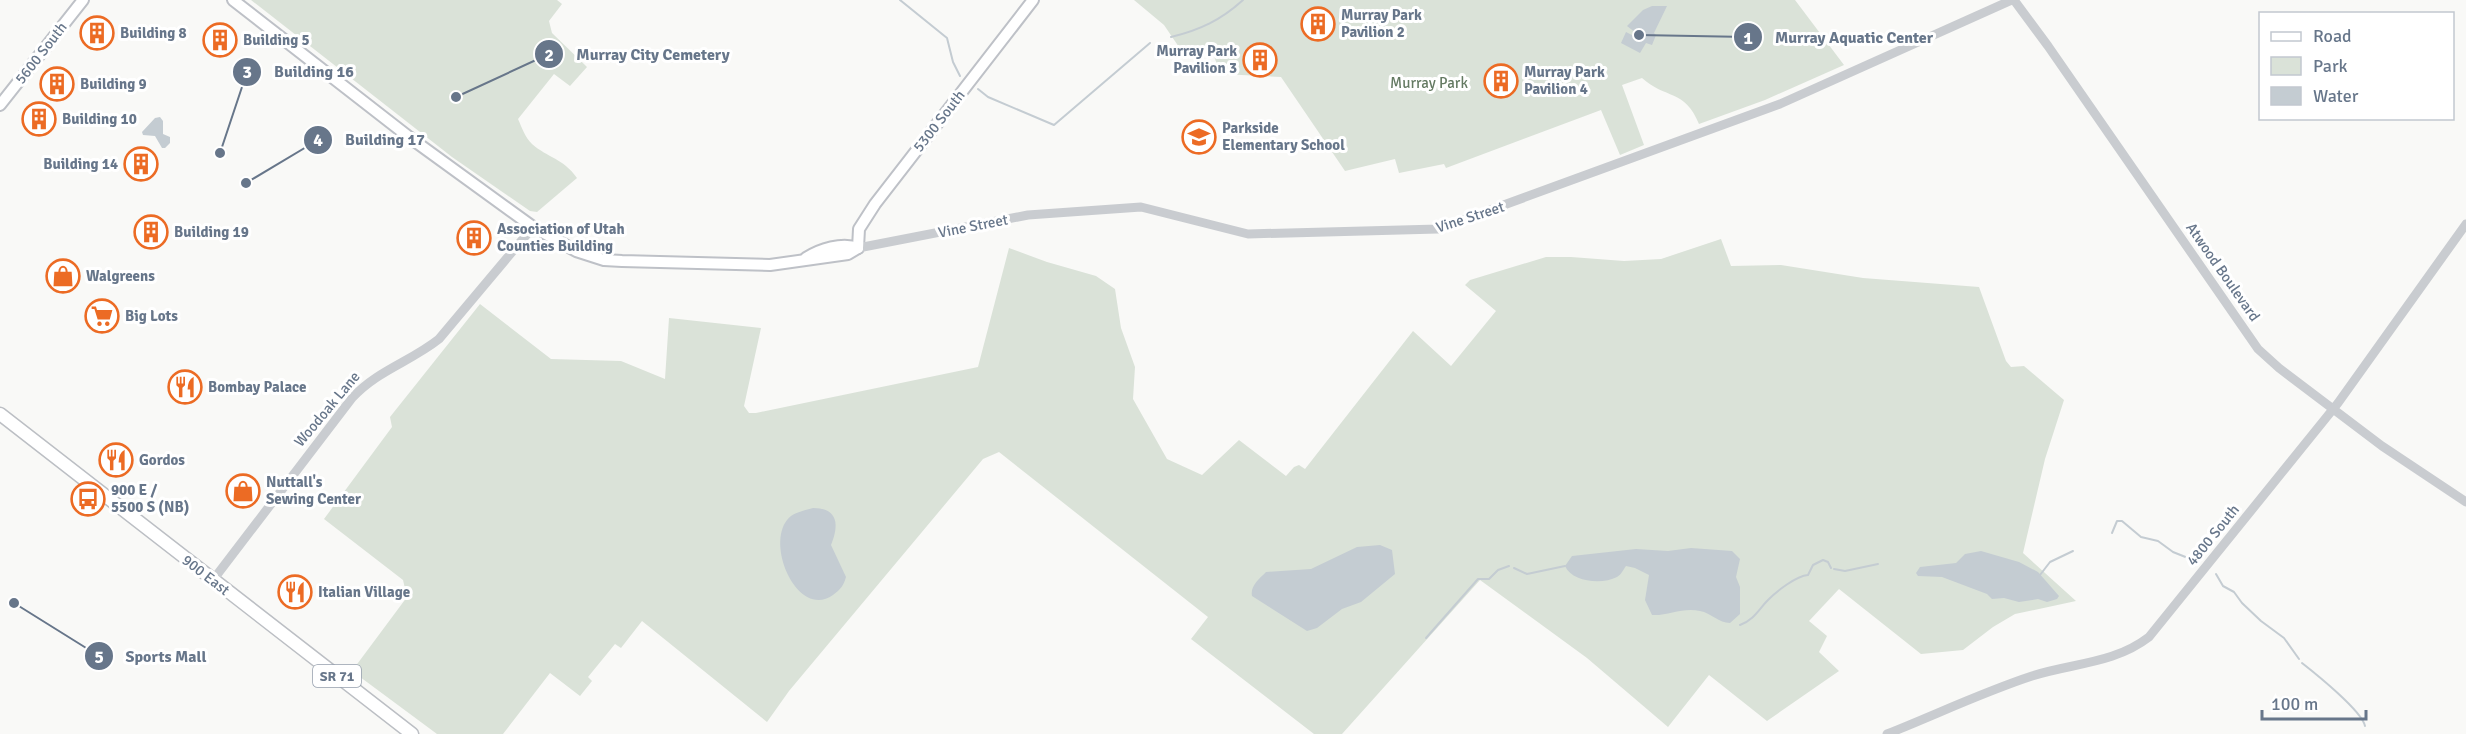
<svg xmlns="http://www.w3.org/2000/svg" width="2466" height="734" viewBox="0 0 2466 734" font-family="Signika,sans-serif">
  <rect width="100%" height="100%" fill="#f9f9f7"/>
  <g fill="#dae2d8">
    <path d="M251 0H557L562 4 549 21 552 33 587 67 570 86 554 74 518 119C522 128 525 137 532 144 548 158 563 158 577 178L537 212 530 211 452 157Z"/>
    <path d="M1134 0H1795L1844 65 1765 100 1699 124C1685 89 1665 99 1642 78L1622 85 1644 145 1620 155 1601 110 1446 168 1444 164 1399 173 1395 159 1345 171 1281 77 1221 74 1213 54 1183 53 1164 25Z"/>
    <path d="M1721 239 1731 266 1781 265 1863 278 1979 287 2006 361 2011 367 2024 366 2064 400 2045 459 2023 553 2076 601 2015 614 1993 627 1963 650 1921 654 1839 589 1809 621 1827 636 1819 652 1839 671 1767 721 1709 675 1668 727 1587 658 1480 580 1342 734H1314L1191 639 1208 617 999 452 983 459 789 691 767 722 642 621 621 648 615 644 588 677 592 681 580 696 550 673 503 734H437L352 671 407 597 403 580 324 519 392 427 390 417 480 304 551 359 621 361 665 379 669 318 761 328 744 406 749 413H756L978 367 1009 248 1047 262 1096 276 1115 289 1121 328 1135 367 1133 399 1167 459 1202 475 1239 440 1286 476 1294 467 1299 465 1305 469 1413 331 1451 366 1496 311 1465 285 1470 280 1546 257H1571L1624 261 1661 259Z"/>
  </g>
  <g fill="#c4ccd2">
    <path d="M1652 6H1667L1654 33 1656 35 1652 45 1646 43 1640 53 1621 43 1626 32 1640 39V36L1627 26 1643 10Z"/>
    <path d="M160 117 163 121V134L170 137V143L165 148H162L155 136 143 135 142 132 155 118Z"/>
    <path d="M813 508C839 508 839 526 831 545L846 577C844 585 840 590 833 595 797 621 762 539 791 516 797 512 806 510 813 508Z"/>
    <path d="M1380 545 1392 550 1395 574 1361 602 1342 609 1317 628 1307 631 1252 596C1250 586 1259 579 1266 572L1311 569 1357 547Z"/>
    <path d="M1691 548 1732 551 1740 559 1736 577 1740 587V614L1730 623C1719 623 1711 613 1700 611 1683 607 1668 616 1652 615L1645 600 1649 575 1635 568 1626 566C1623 570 1621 575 1617 577 1602 585 1572 582 1565 566L1572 556 1636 549 1668 551Z"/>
    <path d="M1981 551 2019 562 2038 572 2059 596 2057 599 2047 602 2038 599 2019 602 2004 598 1992 599 1987 594 1942 577 1918 576 1916 573 1920 567 1956 563 1965 554Z"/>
  </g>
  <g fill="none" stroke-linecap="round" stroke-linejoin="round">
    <g stroke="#c4ccd2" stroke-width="2">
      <path d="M900 0 947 38 953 62 960 76"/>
      <path d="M1171 37C1200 30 1221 20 1243 0"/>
      <path d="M978 89 988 97 1054 125 1150 43"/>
      <path d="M2112 533 2117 521H2122L2141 537 2158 541 2173 552 2198 562"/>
      <path d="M1514 568 1527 574 1565 566"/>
      <path d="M1834 569 1845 571 1878 564"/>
      <path d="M2216 574 2223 586 2234 592 2242 603 2261 621 2284 638 2299 659"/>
      <path d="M2040 575 2050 562 2073 551"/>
      <path d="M1740 625C1754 620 1759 609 1768 600 1777 591 1796 576 1808 575L1813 565 1823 560 1828 562 1831 568"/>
      <path d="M1426 638 1478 579H1489L1498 570 1509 566"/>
      <path d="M2302 663C2316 674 2362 711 2365 726"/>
    </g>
    <defs>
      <g id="secondary">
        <path d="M233 0 409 137 533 227 576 251 604 260 622 261 770 265 848 254 858 248"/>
        <path d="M0 105 83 0"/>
        <path d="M858 248 859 229 875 204 1033 0"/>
        <path d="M806 258C820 249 842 242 858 248"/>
      </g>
      <path id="primary" d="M0 414 412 734"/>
    </defs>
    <use href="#secondary" stroke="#bec1c7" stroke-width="14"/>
    <use href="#primary" stroke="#bcbfc4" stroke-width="15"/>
    <g stroke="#c9ccd0" stroke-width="9">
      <path d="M2014 0 2048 46 2258 349 2279 368 2382 446 2466 502"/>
      <path d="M858 248 1028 215 1141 207 1248 234 1438 229 1780 104 2012 0"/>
      <path d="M213 580 352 398C378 370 410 362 439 339L533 227"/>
      <path d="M1887 734C1935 715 1983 692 2032 676 2072 663 2114 664 2149 637L2338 403 2466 224"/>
    </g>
    <use href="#secondary" stroke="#fff" stroke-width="10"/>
    <use href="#primary" stroke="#fff" stroke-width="12"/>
  </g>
  <defs>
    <symbol id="building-ring" viewBox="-11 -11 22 22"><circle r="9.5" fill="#fff" stroke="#ec6b24" stroke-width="1.5"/><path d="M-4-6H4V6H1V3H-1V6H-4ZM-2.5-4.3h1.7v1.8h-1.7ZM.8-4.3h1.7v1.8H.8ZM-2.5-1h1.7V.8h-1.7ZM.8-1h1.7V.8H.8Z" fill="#ec6b24"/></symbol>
    <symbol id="school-ring" viewBox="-11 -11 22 22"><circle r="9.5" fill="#fff" stroke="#ec6b24" stroke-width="1.5"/><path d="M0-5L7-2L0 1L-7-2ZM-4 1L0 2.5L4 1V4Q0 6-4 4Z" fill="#ec6b24"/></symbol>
    <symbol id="shop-ring" viewBox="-11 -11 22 22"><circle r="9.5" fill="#fff" stroke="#ec6b24" stroke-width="1.5"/><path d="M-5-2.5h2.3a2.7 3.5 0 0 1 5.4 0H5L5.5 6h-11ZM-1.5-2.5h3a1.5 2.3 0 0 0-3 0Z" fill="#ec6b24"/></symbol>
    <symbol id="supermarket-ring" viewBox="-11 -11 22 22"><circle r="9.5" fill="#fff" stroke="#ec6b24" stroke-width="1.5"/><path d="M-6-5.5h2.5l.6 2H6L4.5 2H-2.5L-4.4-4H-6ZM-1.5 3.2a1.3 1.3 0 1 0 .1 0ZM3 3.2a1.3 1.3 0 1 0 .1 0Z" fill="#ec6b24"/></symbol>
    <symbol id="restaurant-ring" viewBox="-11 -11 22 22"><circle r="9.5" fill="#fff" stroke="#ec6b24" stroke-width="1.5"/><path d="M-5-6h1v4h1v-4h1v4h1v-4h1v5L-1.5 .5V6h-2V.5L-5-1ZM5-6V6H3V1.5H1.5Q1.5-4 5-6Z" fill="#ec6b24"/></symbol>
    <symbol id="bus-ring" viewBox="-11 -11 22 22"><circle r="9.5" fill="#fff" stroke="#ec6b24" stroke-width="1.5"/><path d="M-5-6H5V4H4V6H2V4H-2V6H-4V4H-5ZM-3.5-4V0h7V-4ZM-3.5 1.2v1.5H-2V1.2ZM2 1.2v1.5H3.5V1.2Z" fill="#ec6b24"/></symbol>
  </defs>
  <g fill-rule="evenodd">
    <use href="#building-ring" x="1299" y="5" width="38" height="38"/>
    <use href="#building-ring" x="78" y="14" width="38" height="38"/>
    <use href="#building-ring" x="201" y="21" width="38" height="38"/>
    <use href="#building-ring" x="1241" y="41" width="38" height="38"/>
    <use href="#building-ring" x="1482" y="62" width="38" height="38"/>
    <use href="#building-ring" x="38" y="65" width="38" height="38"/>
    <use href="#building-ring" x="20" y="100" width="38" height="38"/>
    <use href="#school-ring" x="1180" y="118" width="38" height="38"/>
    <use href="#building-ring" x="122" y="145" width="38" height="38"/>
    <use href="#building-ring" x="132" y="213" width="38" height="38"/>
    <use href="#building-ring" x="455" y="219" width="38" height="38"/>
    <use href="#shop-ring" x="44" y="257" width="38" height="38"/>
    <use href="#supermarket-ring" x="83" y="297" width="38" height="38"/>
    <use href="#restaurant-ring" x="166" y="368" width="38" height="38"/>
    <use href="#restaurant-ring" x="97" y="441" width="38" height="38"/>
    <use href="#shop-ring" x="224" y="472" width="38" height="38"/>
    <use href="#bus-ring" x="69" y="480" width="38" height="38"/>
    <use href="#restaurant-ring" x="276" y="573" width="38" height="38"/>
  </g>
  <g text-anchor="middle" stroke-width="6" stroke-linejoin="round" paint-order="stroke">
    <rect fill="#fff" stroke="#959fad" stroke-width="1.5" x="313" y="665" width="48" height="22" rx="4.5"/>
    <g font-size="14" font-weight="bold" fill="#67768a">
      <text x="337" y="681">SR 71</text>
    </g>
    <g font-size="15" font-weight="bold" fill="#67768a" stroke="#fff" text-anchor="start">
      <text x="1341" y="20">Murray Park<tspan x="1341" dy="17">Pavilion 2</tspan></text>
      <text x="120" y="38">Building 8</text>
      <text x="243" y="45">Building 5</text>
      <text x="1237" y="56" text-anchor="end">Murray Park<tspan x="1237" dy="17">Pavilion 3</tspan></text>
      <text x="1524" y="77">Murray Park<tspan x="1524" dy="17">Pavilion 4</tspan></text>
      <text x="80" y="89">Building 9</text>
      <text x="62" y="124">Building 10</text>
      <text x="1222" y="133">Parkside<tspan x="1222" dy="17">Elementary School</tspan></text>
      <text x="118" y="169" text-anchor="end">Building 14</text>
      <text x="497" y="234">Association of Utah<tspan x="497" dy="17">Counties Building</tspan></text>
      <text x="174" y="237">Building 19</text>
      <text x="86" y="281">Walgreens</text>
      <text x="125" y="321">Big Lots</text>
      <text x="208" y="392">Bombay Palace</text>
      <text x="139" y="465">Gordos</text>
      <text x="266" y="487">Nuttall's<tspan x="266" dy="17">Sewing Center</tspan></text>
      <text x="111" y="495">900 E /<tspan x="111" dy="17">5500 S (NB)</tspan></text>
      <text x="318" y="597">Italian Village</text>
    </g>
    <g font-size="15" fill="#67768a" stroke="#fff">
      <text transform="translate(41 53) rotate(-52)" y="5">5600 South</text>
      <text transform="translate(939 121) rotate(-52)" y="5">5300 South</text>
      <text transform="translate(1470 217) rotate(-18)" y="5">Vine Street</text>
      <text transform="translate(973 226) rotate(-11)" y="5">Vine Street</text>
      <text transform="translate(2223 272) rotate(55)" y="5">Atwood Boulevard</text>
      <text transform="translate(327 409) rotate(-50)" y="5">Woodoak Lane</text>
      <text transform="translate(2213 535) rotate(-51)" y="5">4800 South</text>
      <text transform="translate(206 575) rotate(38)" y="5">900 East</text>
    </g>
    <g font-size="15" fill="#647a62" stroke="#fff">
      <text x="1429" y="88">Murray Park</text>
    </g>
  </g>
  <path fill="none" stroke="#67768a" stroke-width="2" d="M1639 35L1748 37M456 97L549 54M220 153L247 72M246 183L318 140M14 603L99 656"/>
  <g fill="#67768a" stroke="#fff" stroke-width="2">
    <circle cx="1639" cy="35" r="6"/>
    <circle cx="456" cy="97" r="6"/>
    <circle cx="220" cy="153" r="6"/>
    <circle cx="246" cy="183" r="6"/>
    <circle cx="14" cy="603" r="6"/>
    <circle cx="1748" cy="37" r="15"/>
    <circle cx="549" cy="54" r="15"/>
    <circle cx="247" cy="72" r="15"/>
    <circle cx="318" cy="140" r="15"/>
    <circle cx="99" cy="656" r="15"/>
  </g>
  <g font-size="18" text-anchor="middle" font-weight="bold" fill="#fff">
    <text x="1748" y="44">1</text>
    <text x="549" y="61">2</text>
    <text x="247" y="78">3</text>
    <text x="318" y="146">4</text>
    <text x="99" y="663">5</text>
  </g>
  <g font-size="16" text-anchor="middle" font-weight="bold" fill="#67768a" stroke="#fff" stroke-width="6" stroke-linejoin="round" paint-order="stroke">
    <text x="1854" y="43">Murray Aquatic Center</text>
    <text x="653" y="60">Murray City Cemetery</text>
    <text x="314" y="77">Building 16</text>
    <text x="385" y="145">Building 17</text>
    <text x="166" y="662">Sports Mall</text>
  </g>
  <rect x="2259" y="12" width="195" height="108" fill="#ffffff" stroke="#c2c8d0" stroke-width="1.5"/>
  <rect x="2271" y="32" width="30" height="9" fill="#ffffff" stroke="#c2c8d0" stroke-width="1.5"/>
  <text x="2313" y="42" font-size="18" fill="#67768a">Road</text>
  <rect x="2271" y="57" width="30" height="18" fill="#dae2d8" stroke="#c2c8d0" stroke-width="1.5"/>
  <text x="2313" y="72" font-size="18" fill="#67768a">Park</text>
  <rect x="2271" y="87" width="30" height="18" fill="#c4ccd2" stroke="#c2c8d0" stroke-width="1.5"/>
  <text x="2313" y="102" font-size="18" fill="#67768a">Water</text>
  <path d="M2262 710v9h104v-9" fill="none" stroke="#67768a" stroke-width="3"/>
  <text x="2271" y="710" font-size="18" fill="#67768a" stroke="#ffffff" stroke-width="4.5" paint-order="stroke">100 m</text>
</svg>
